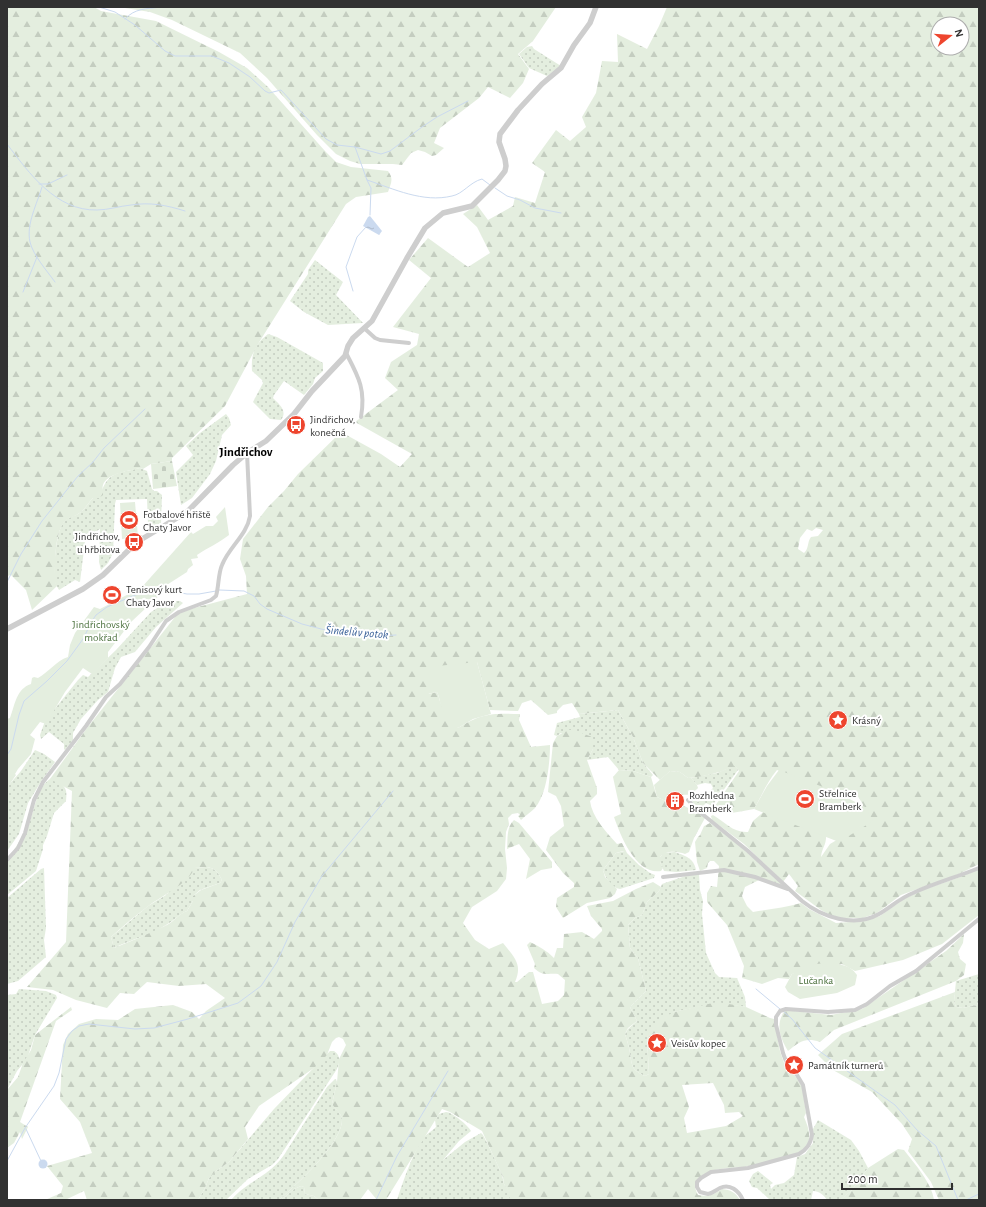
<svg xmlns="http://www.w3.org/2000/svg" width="986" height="1207" viewBox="0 0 986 1207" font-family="'Alegreya Sans',sans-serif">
  <defs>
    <pattern id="grass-dots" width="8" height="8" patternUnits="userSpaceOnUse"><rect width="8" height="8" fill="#e4eedf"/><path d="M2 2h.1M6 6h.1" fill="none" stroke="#c4cdc0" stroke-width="1.8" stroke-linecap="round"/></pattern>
    <pattern id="forest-firs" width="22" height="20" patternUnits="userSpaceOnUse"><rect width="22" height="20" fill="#e4eedf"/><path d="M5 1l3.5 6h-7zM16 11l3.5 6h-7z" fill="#c4cdc0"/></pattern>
    <pattern id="cemetery-stones" width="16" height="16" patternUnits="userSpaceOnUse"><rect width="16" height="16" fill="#e4eedf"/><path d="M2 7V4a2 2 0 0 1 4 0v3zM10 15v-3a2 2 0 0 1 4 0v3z" fill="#c4cdc0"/></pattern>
    <pattern id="water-ripples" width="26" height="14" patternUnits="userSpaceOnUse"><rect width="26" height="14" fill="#cbdaef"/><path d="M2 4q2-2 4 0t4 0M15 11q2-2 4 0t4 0" fill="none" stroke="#afbccd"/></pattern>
  </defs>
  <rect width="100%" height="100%" fill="#fff"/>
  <g fill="url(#grass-dots)">
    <path d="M532 46 534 49 561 66 547 76 529 68 519 54 527 47Z"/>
    <path d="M315 260 343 282 336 295 363 323 328 325 304 312 290 301 308 274V270Z"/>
    <path d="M268 334 277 337 323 363V371L315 378 313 384 304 395 284 381 274 395 273 398C279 404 288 411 281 420L270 419 253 402 263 383 262 380 252 371C251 354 254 345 268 334Z"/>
    <path d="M226 414 229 418 231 425 222 435 216 461 210 474 192 498 181 505 176 472 193 455 186 446 200 433Z"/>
    <path d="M140 468 147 471 152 489 154 491H157L162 495 161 523 153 527H149L148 524 147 499 116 500 115 504 113 553 108 563 101 570 99 562 100 529 88 536 86 533 80 582 75 580 59 590C58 587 55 585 55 582 53 570 56 533 63 523 67 517 73 517 78 514 84 511 88 503 93 498H99C108 471 115 474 140 468Z"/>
    <path d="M176 601H180L183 603 156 627 135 652 121 657 115 668 108 692 98 700 81 719 73 733V740L65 750 64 749V744L49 732 41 739 40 735 45 721 78 680 83 675 88 677 116 650 151 612 159 607Z"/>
    <path d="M618 710 633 737 643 763 653 775 651 777 633 771 619 770 608 757 587 760 593 749 561 733 557 736 554 735 557 723 580 717 579 714Z"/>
    <path d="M35 750 44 754 55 762 42 780 28 803 19 834 7 851V787L21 771Z"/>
    <path d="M735 765 738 770 712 806 706 803 704 805 703 813 697 809 692 801 694 799 698 802 713 788 711 784 705 783 697 785 691 778 717 773Z"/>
    <path d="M52 778C64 785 68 787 66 801L54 813 47 836 43 845V849L36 871 7 895C7 887 5 872 7 864 9 856 22 838 27 829 34 815 36 785 52 778Z"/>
    <path d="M625 851 639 865 650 873 655 875 654 878 620 889C612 888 605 878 603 870L616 853Z"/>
    <path d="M675 852C685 856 694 858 696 870L677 872 664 871 660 862V857L664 853Z"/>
    <path d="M206 867C215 868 218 872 222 880L220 883 200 890 193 896V901L187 911C179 914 174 921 166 925 159 929 152 934 144 936 133 940 124 943 114 948L111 937 148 906 166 895 194 868Z"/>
    <path d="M44 868 46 928 44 940 46 957 18 981 7 984V898L41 869Z"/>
    <path d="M694 873 699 874 700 890 703 901 702 914 706 953 715 973 719 977 737 978 745 997 746 1007 717 1003 674 1012 647 1037 649 1074 645 1076C632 1070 632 1067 630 1053 629 1047 627 1040 625 1034L628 1029 637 1021 630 1007 646 991 638 958 630 948 628 925 635 918 642 915 647 902 659 891 662 884Z"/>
    <path d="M979 974V999L977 1005 963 1008 956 1007 954 1001 956 981Z"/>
    <path d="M19 989 46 991 56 995 57 998 35 1035 27 1059 17 1071 7 1090V995L16 994Z"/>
    <path d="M330 1051H334C341 1056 340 1062 337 1069L278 1159 272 1165 248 1179 226 1200H198L205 1188 209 1178 213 1173 229 1162 274 1109Z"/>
    <path d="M335 1079H336L337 1082 332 1104C335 1108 341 1113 342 1119 343 1143 296 1185 279 1200H231C243 1187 252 1183 266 1173 273 1168 279 1162 284 1155L327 1087Z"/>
    <path d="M446 1112C452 1112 469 1126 471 1131L459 1141 443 1160 465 1142 481 1133 483 1135C490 1148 496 1161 502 1175 503 1178 503 1181 504 1184 507 1190 514 1192 509 1200H397C403 1182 413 1152 424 1137 428 1133 432 1131 436 1127L435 1120 439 1114Z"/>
    <path d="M818 1120 851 1140 859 1151 868 1168 852 1190 844 1197 840 1200H827C824 1195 819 1191 813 1191L811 1200H770L757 1188 752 1187 749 1181 753 1174 758 1171 773 1183 770 1185 771 1189 775 1185 784 1183 794 1175 797 1157 805 1154 813 1143V1129Z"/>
    <path d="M301 1186 304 1187 305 1194 314 1196 319 1200H281L294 1189Z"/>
  </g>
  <g fill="url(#forest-firs)" fill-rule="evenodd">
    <path d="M7 7H94L101 11 156 21 219 52 247 68 268 87 325 151 336 162 351 167 388 171C394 179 391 183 388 192L356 197 346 204 258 344 225 406 172 458V461L151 464 143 469 140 468C130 471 107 473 103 485 102 488 103 492 103 495L99 498H93C88 503 84 511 78 514 74 517 69 517 65 521 54 533 55 566 55 582L57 586 32 610 26 590 11 575 7 576Z"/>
    <path d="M119 7H556L533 41 518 54 529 69 523 83 510 98 488 87 479 98 440 128 434 143 444 148 436 155 432 156 425 152 418 150 411 153 402 165 393 164H360L350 161 336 154 317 135 267 78 240 53 172 20 150 12Z"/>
    <path d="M667 7H979V864L959 874 901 895 877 913 863 918H835L821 910 795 891 798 886 789 874 783 882 744 844 712 820 711 816 713 815C725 822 733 833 748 832L753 821 768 808 826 833C827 845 822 847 821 857L830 844 865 823 862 803 857 795 845 797 833 793 777 770C767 782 762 795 754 809 740 811 725 817 713 809L739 771 735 766C720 772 705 777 688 778L680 772 670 771 660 780 643 763 633 737 618 710 579 714 572 703 563 705 557 711V713L548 715 531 700 522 703 518 711 490 710 477 662 428 694 437 692C439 696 439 700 441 704 445 714 451 720 458 728 482 713 492 713 520 714L519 720 531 747 550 745C550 762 547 794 535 808 531 812 525 816 521 820L518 816 520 815 518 813 512 814 508 818 509 824 506 832 505 849 507 868 506 879 497 891 472 907 463 923 475 940 489 949 503 943C514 957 523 964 515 982H517L529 972H533L542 1004 558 1001 564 995 565 980 558 974C547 973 544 977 534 968L535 964 527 945 530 942C539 946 547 951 554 958L557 948H563L564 934 582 932 594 939 602 931V929L591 916 587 906 613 901 636 889 653 882 661 887 659 891 647 902 642 915 635 918 628 925 630 948 638 958 646 991 630 1007 637 1021 628 1028 625 1034C627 1040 629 1047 630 1053 632 1067 632 1070 645 1076L649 1074 647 1037 651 1029 658 1020 674 1012 717 1002 746 1007 770 1018 774 1019 780 1051 784 1063 793 1073 802 1086 806 1113 804 1117C810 1131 814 1144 798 1153 782 1157 766 1163 750 1166 733 1169 712 1166 699 1178 693 1183 695 1189 698 1195 708 1197 713 1195 722 1189 731 1190 735 1192 740 1200H509C512 1192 507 1190 504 1184 504 1184 503 1178 503 1177L482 1131 450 1112 442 1109 386 1200H377L368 1189 360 1200H319L314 1196 305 1194 304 1187 301 1186 294 1189 281 1200H279C296 1185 343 1143 342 1119 341 1113 335 1109 332 1104L337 1082 339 1059 346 1045 343 1039 339 1037 336 1038 332 1042 327 1055 314 1068 259 1106 245 1127 248 1139 229 1162 216 1171 209 1178 205 1188 198 1200H87L84 1191 65 1200H45L61 1193 63 1186 47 1166 92 1153 80 1122 60 1099 63 1045 68 1034 79 1024 96 1019 118 1020 135 1009 173 1005 192 1012 199 1019 206 1011 225 998 206 984 179 986 147 982 134 994 120 993 107 1008 76 1000 53 990 27 987 66 942 72 791 50 779 87 728 179 612 247 594 246 576 240 559 243 539 268 507 284 491 298 474 341 432 381 454 400 467 412 454 355 422 398 390 385 378 391 362 417 345 419 334 393 327 431 278 409 260 428 238 468 267 490 253 477 227 463 214 477 205 488 220 513 206 515 197 535 203 545 172 532 163 556 130 570 141 586 127 582 117 596 93 602 61 618 62 617 34 647 49 659 26ZM938 24H962V48H938ZM816 528 823 530 818 536 811 537C807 542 809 549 804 553L798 549 800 538 807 529 812 531ZM206 867C215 868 218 872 222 880L220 883 201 890 193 896V901L187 911C178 914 175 921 167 925 150 933 132 941 114 948L111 937C123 926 135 916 147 907 161 896 187 885 195 868ZM650 1036 659 1040 657 1050 651 1051 648 1040ZM713 1083 724 1105 725 1113 739 1112 743 1116 726 1126 687 1133 684 1118 689 1107 682 1085Z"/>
    <path d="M568 730H574L592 737 593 749 587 760 597 788V794L590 801C592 817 606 832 617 844L622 843 627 853 623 851 616 853 603 870 605 877 617 889 615 894 610 898 587 903 563 918 556 907 557 898 574 887V883L563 873 546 850 550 837 564 826 561 806 556 796 548 792 553 743 557 736Z"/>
    <path d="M619 770 633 771 651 777 657 797 668 802 673 808 681 805 696 811 705 818 694 838 689 852 685 854C677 851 666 850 660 857V862L663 868 661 871C636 875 621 837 614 817L621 814 613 777Z"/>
    <path d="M514 820 519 823 552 862V868L541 870 526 879 530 859 519 844 507 849C508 840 506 827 514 820Z"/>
    <path d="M710 823 732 839 784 885H776L759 880 745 887 742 896 747 906 753 912C769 909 785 908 801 903L809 909 836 923 863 921 880 916 904 899 923 890 960 877 979 869V915L942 944 903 960 855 971 842 964 792 974 789 979 778 978 762 984 742 978 744 966 727 925 707 902V893L711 886 717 887 719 866 714 861H710L708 863 707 868 700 871 697 862 695 842 698 837 700 835 704 826Z"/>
    <path d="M964 934 963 943 958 952 960 959 966 964 964 975 956 981 834 1030 820 1042C805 1037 799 1042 788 1051 780 1038 775 1024 785 1010L831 1015 862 1009 946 951Z"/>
    <path d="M955 992 954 1001 956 1007 963 1008 977 1005 979 999V1200H939L931 1182 908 1151 912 1139 902 1124 872 1092 833 1070 818 1055 842 1034Z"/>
    <path d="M71 1007 72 1010 56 1021 20 1122 28 1127 22 1139 20 1132 14 1143 7 1148V1090L18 1077 23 1063 31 1050 35 1035Z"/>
    <path d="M898 1149 904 1150C914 1163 932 1183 934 1200H840L852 1190 868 1168Z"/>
  </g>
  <path fill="url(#cemetery-stones)" d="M172 461 177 486 153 489 151 464Z"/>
  <g fill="#e4eedf">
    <path d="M135 502 138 537 122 539 120 503Z"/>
    <path d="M225 507 229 535C219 543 207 548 197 555L198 558 191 559 193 565 188 569 187 572 162 588 163 592 131 622 108 652V658L92 674 83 668 65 692 46 724 40 722 30 735 35 739 31 754 18 769 15 774 16 775 7 788V719L10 718C15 705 16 689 31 684L32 678 34 677 38 678C49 672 57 660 68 657L70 645 75 633 94 607 100 609 142 587 191 532 193 534 206 526H213L218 521 216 517Z"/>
    <path d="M118 588 121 595 106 602 104 595Z"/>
    <path d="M477 662 491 714 473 719 458 728 446 721C447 712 441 710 440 702 439 698 439 696 437 692L427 694V667Z"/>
    <path d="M779 770 836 792 865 807 873 821 839 842 754 809 767 786Z"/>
    <path d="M670 771 680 772 688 778H691L697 785 698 788C688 798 686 793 677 796L681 804 673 808 668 802 657 797 654 785Z"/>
    <path d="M824 963C836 964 849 963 857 975L855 985 837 993 800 999 788 992 785 987 792 974 811 965Z"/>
  </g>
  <g fill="url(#water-ripples)">
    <path d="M370 216 382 231 379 235 363 226 368 217Z"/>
    <circle cx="43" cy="1164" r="4.5"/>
  </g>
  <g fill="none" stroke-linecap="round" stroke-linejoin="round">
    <g stroke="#cbdaef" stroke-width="1">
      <path d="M99 7 115 12 135 25 165 51 175 56H212L229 63 250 77 265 91 269 93 281 90 326 139 337 145 355 147 367 180C394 189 423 203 452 196 463 194 470 182 482 179L490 185"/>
      <path d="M125 19C135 8 146 9 161 7"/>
      <path d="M7 144C29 173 56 211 97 210 108 210 120 206 131 205 150 202 166 205 185 211"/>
      <path d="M355 147 381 154 390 151 422 127 437 117 468 101"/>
      <path d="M367 180 371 188 370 215"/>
      <path d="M39 184H48L67 175"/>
      <path d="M42 187C37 204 26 224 30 242 33 255 47 271 55 282"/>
      <path d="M495 188 507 196 520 200 535 208 561 213"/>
      <path d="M353 291 346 267 357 237 366 227"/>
      <path d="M23 292 37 257"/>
      <path d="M7 582 21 554 42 521 78 476 93 462 104 448 145 409"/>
      <path d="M219 590 244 591 254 596 260 604 267 609 302 624 329 631H342L376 636 396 635"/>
      <path d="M7 755 11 749 19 715 24 701 47 681 67 661 83 639 92 621 96 615 107 607 128 598 148 590 170 591 187 594H199L216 591"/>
      <path d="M756 989 780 1009"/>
      <path d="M783 1011 792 1019 815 1048 895 1105 917 1130 936 1146 958 1200"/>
      <path d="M26 1129 41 1161"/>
      <path d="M7 1161 25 1128 54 1086 59 1073 66 1039 72 1031 79 1026 89 1024 135 1029 154 1028 188 1019 238 1003 261 986 277 962 295 922 322 876 393 791"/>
      <path d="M376 1200 397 1156 448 1071"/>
      <path d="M966 1200 979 1194"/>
    </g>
    <g stroke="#cecece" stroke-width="4">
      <path d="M364 328 375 338 380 340 409 343"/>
      <path d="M346 353C358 376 366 389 361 417"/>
      <path d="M688 800 696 809 748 851 802 901C822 917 854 928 879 914 891 907 900 898 913 893 935 883 957 877 979 868"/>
      <path d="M7 860 18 848 25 833 34 800 43 782 86 726 106 697 120 684 149 647 166 621 179 612 211 600 216 596C219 586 218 574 222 565 229 547 247 535 250 516L247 453"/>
      <path d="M663 877 724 870 755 877 788 889"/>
      <path d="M743 1200C739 1191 730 1183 720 1188 716 1190 713 1193 708 1194L700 1192 697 1187V1182L701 1178 711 1172 748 1168 799 1154C807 1149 810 1145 812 1135L803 1085 797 1075 787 1064 783 1053 776 1025V1017L780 1011 786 1009 828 1012 855 1010 867 1004 890 986 916 971 979 919"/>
    </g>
    <path stroke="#cecece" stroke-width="5.5" d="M7 629 83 589 103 575 137 542 187 512 233 465 247 453 266 441 294 414 312 391 345 356 348 346 353 338 372 321 407 258 425 228 443 213 472 206 498 180 505 171 506 166 505 159 499 142 500 134 518 110 542 84 561 68 574 45 590 23 596 7"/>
  </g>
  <defs>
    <symbol id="bus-disc" viewBox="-11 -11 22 22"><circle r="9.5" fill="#ee452e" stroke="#fff"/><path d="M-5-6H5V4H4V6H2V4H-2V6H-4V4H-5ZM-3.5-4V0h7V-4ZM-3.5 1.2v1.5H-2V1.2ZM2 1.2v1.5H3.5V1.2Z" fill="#fff"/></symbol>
    <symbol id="stadium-disc" viewBox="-11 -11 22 22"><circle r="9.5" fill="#ee452e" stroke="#fff"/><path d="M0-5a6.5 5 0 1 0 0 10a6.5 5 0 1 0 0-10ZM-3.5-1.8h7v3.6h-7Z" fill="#fff"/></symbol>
    <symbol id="sight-disc" viewBox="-11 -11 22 22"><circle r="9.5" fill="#ee452e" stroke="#fff"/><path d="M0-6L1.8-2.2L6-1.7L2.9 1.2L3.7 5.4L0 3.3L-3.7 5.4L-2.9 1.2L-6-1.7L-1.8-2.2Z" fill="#fff"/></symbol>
    <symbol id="building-disc" viewBox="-11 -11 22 22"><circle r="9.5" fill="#ee452e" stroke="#fff"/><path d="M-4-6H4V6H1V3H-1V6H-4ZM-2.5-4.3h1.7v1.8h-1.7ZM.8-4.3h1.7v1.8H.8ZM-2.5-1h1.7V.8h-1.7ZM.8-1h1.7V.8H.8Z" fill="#fff"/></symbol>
  </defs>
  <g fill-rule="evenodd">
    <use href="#bus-disc" x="285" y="414" width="22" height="22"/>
    <use href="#stadium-disc" x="118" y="509" width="22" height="22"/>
    <use href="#bus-disc" x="123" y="531" width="22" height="22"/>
    <use href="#stadium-disc" x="101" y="584" width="22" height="22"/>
    <use href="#sight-disc" x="827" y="709" width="22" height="22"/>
    <use href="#stadium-disc" x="794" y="788" width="22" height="22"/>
    <use href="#building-disc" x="664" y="790" width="22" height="22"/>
    <use href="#sight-disc" x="646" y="1032" width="22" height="22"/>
    <use href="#sight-disc" x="783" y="1054" width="22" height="22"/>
  </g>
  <g text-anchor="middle" stroke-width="4" stroke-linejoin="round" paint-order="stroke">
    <g font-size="11" fill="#313131" stroke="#fff" text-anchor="start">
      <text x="310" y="423">Jindřichov,<tspan x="310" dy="13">konečná</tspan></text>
      <text x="143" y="518">Fotbalové hřiště<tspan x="143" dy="13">Chaty Javor</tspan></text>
      <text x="120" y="540" text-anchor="end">Jindřichov,<tspan x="120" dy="13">u hřbitova</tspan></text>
      <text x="126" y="593">Tenisový kurt<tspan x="126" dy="13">Chaty Javor</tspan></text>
      <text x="852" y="724">Krásný</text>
      <text x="819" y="797">Střelnice<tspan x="819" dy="13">Bramberk</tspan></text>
      <text x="689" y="799">Rozhledna<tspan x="689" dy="13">Bramberk</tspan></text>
      <text x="671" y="1047">Veisův kopec</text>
      <text x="808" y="1069">Památník turnerů</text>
    </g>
    <g font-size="11" fill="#4a703c" stroke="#fff">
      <text x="101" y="628">Jindřichovský<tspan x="101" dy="13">mokřad</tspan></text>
      <text x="816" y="984">Lučanka</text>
    </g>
    <g font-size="12" font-style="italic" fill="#3a6199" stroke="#fff">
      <text transform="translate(357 632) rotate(5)" y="4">Šindelův potok</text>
    </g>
    <g font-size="13" font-weight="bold" fill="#000" stroke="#fff">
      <text x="246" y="456">Jindřichov</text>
    </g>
  </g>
  <rect width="986" height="1207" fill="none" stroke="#313131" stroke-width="16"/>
  <g transform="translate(950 36) rotate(73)"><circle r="19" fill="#ffffff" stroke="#adadad"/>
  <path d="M0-3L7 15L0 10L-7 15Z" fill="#ee452e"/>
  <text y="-6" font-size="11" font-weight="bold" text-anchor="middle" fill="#313131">N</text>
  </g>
  <path d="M842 1183v6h110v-6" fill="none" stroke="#313131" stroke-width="2"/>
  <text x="848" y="1183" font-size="12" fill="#313131" stroke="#ffffff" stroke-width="3" paint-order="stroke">200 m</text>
</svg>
